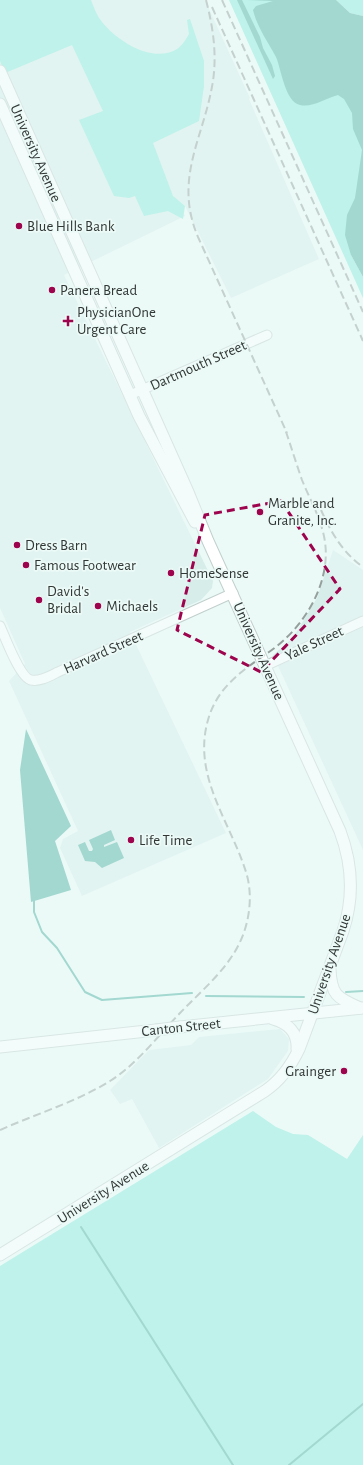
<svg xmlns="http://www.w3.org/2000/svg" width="363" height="1465" viewBox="0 0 363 1465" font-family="'Alegreya Sans',sans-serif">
  <rect width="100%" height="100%" fill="#ebfaf7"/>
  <g fill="#d6ede9">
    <path d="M0 0H205L250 98 249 99 319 259 231 298 185 206 179 201 185 216 64 275 213 581 212 588 201 600 130 632 226 833 82 896 60 848 63 839 78 831 9 681 25 664 0 608Z"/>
    <path d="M333 550 363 570V850L273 655 293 638 317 598Z"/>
    <path d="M280 1029 289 1039 288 1051 268 1079 159 1148 132 1099 120 1104 110 1090 149 1050 191 1045 199 1037Z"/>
  </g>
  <g fill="#87e9d9">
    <path d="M0 0H91C94 8 97 16 102 22 117 41 153 64 177 49 182 46 186 39 189 34L187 20 190 19 204 61V86L199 121 153 143 173 196 185 206 183 219 168 211 144 216 135 196 129 198 114 196 79 120 103 111 72 45 5 73 0 61Z"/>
    <path d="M229 0H324L344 90 363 108V205L351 255 363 277V298Z"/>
    <path d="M336 0H363V16L350 13Z"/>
    <path d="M253 1111 276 1127 293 1134 308 1135 347 1159 363 1135V1465H0V1266Z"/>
  </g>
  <g fill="#4aafa0">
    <path d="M237 0H242L260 37 263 48 272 65 275 76 273 79Z"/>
    <path d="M247 0H336L350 13 363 16V277L351 255 345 235 347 215 355 198 362 150 353 129 352 113 344 99 338 95C326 98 312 108 300 105 285 102 281 68 276 57 268 42 257 27 253 10L256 6 273 1Z"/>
    <path d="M26 729 71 826 55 841 71 890 31 902 20 770Z"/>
    <path d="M111 830 115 840 104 845V847L117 842 124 858 102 868 95 862 85 861 78 845 85 842 89 851H92L93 849 89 840Z"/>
  </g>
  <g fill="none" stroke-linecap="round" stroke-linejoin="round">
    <g stroke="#4aafa0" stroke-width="2">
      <path d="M34 900V912L42 932 57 948 85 992 102 1000 192 993"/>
      <path d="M346 992 363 991"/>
      <path d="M206 996 304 997"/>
      <path d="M81 1227 233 1465"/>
      <path d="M289 1465 363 1404"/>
    </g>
    <defs>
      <g id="minor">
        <path d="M130 395 267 335"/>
        <path d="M0 626C5 637 20 678 31 680 40 682 50 676 58 672L233 593"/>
        <path d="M265 666 363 621"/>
      </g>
      <g id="major">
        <path d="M0 71 188 492 208 541 340 831C352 863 354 898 343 931L299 1049C291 1066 281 1080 265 1091L0 1255"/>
        <path d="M0 104 139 416 195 522"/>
        <path d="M330 969C331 996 338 998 360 1008"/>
        <path d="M273 1019C288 1023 298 1033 297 1049"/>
        <path d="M180 1027 363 1008"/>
        <path d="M0 1047 156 1030"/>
      </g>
    </defs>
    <use href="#minor" stroke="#c1d0cd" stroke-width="11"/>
    <use href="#major" stroke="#c1d0cd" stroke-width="13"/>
    <use href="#minor" stroke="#fff" stroke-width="9"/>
    <use href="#major" stroke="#fff" stroke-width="11"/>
    <g stroke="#95a09d" stroke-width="2" stroke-dasharray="8 4" stroke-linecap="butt">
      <path d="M206 0C213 27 217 53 213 81 204 138 173 178 198 237L287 433"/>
      <path d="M222 0 363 312"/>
      <path d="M212 7 363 341"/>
      <path d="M321 510C331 532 342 552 363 567"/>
      <path d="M0 1130C36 1114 76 1102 110 1081 137 1064 158 1036 180 1013 201 991 227 970 240 942 250 921 253 894 246 872 230 821 192 776 208 720 217 687 243 670 269 652 303 629 331 584 325 542 322 520 310 500 302 480 296 463 291 446 285 429"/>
    </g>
    <defs>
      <path id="major-bridge" d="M156 1030 180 1027"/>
    </defs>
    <use href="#major-bridge" stroke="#c1d0cd" stroke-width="13" stroke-linecap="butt"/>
    <use href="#major-bridge" stroke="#fff" stroke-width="11"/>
  </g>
  <path d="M0 0H363V1465H0ZM281 501 340 589 261 672 177 630 205 515Z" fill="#ebfaf7" fill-opacity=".55" fill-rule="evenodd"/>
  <path fill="none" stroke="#9d044d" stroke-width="3" stroke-dasharray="8 5" stroke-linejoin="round" d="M281 501 340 589 261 672 177 630 205 515Z"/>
  <g fill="#9d044d" stroke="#ebfaf7" stroke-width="1.5">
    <circle cx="19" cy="226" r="4"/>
    <circle cx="52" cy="290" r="4"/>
    <path d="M66 315h4v4h4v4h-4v4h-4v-4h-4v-4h4z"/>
    <circle cx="260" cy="512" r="4"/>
    <circle cx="17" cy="545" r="4"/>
    <circle cx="26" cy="565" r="4"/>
    <circle cx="171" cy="573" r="4"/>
    <circle cx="39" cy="600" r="4"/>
    <circle cx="98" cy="606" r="4"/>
    <circle cx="131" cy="840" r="4"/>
    <circle cx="344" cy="1071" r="4"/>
  </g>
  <g text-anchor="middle" stroke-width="3.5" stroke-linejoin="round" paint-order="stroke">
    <g font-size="15" fill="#313735" stroke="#ebfaf7">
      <text transform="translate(36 153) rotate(66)" y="5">University Avenue</text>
      <text transform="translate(198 365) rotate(-24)" y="5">Dartmouth Street</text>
      <text transform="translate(314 643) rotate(-25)" y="5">Yale Street</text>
      <text transform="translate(259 651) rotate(66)" y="5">University Avenue</text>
      <text transform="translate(103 652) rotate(-24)" y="5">Harvard Street</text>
      <text transform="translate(329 964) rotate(-71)" y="5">University Avenue</text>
      <text transform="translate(181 1027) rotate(-6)" y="5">Canton Street</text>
      <text transform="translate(103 1192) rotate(-32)" y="5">University Avenue</text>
    </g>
    <g font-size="15" fill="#313735" stroke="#ebfaf7" text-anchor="start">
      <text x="27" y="231">Blue Hills Bank</text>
      <text x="60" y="295">Panera Bread</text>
      <text x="77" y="317">PhysicianOne<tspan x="77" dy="17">Urgent Care</tspan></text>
      <text x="268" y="508">Marble and<tspan x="268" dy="17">Granite, Inc.</tspan></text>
      <text x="25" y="550">Dress Barn</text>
      <text x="34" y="570">Famous Footwear</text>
      <text x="179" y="578">HomeSense</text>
      <text x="47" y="596">David's<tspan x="47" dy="17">Bridal</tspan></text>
      <text x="106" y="611">Michaels</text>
      <text x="139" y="845">Life Time</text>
      <text x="336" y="1076" text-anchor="end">Grainger</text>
    </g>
  </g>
</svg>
